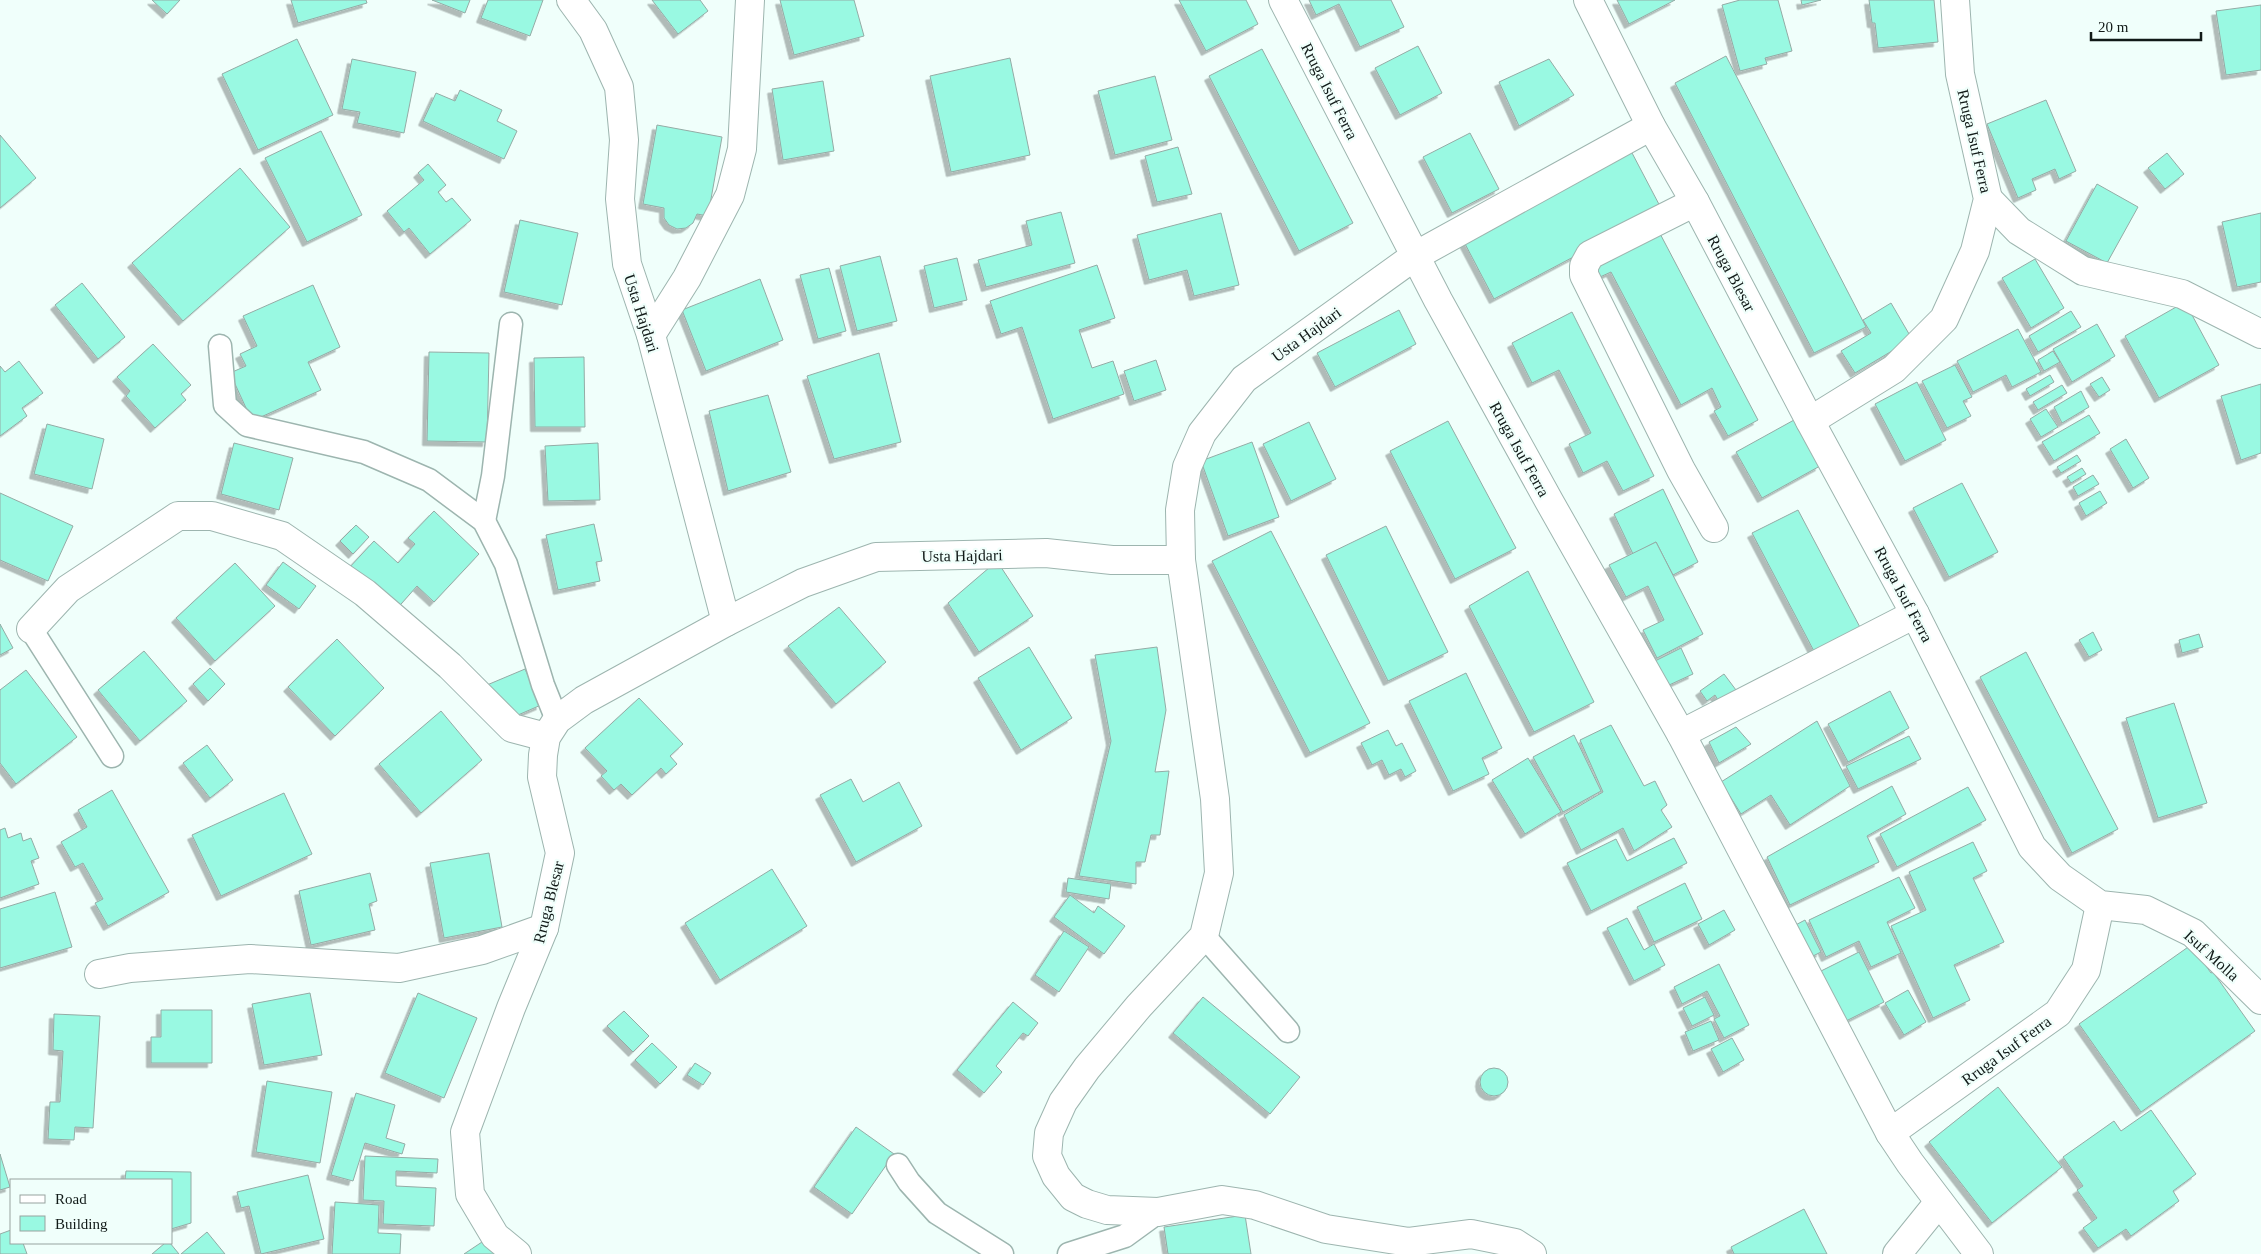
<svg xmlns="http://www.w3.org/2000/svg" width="2261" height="1254" viewBox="0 0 2261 1254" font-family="'Times New Roman',serif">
  <defs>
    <filter id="shadow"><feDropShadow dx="-4.5" dy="4.5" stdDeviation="0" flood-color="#0004"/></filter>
  </defs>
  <rect width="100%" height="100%" fill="#f0fffb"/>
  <g fill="#99f9e2" stroke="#94aba5" filter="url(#shadow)">
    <path d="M152 0H180L167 14Z"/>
    <path d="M291 0H366L367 3 298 23Z"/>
    <path d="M432 0H470L465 13Z"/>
    <path d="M488 0H543L530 36 481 18Z"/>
    <path d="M652 0H700L708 11 678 34Z"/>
    <path d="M780 0H854L864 36 794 55Z"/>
    <path d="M1179 0H1246L1258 24 1206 51Z"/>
    <path d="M1309 0H1391L1404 27 1360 47 1339 4 1316 15Z"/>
    <path d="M1617 0H1675L1629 24Z"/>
    <path d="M1740 0H1778L1792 51 1765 58 1767 64 1740 71 1722 5Z"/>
    <path d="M1801 0H1821L1802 5Z"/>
    <path d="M1869 0H1934L1938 42 1878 48 1875 23H1872Z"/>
    <path d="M2261 5V70L2226 75 2216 11Z"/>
    <path d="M297 39 333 115 258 150 222 74Z"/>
    <path d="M1418 46 1442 93 1400 115 1375 68Z"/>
    <path d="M1262 49 1353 223 1299 251 1209 76Z"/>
    <path d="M1726 56 1866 327 1814 353 1675 83Z"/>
    <path d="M1010 58 1030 155 951 172 930 76Z"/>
    <path d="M352 59 416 72 404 133 357 123 360 112 342 109Z"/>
    <path d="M1549 59 1574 95 1519 126 1499 82Z"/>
    <path d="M1155 76 1172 140 1115 155 1098 91Z"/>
    <path d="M823 81 834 151 783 160 772 89Z"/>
    <path d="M460 90 502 110 497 121 517 131 504 159 423 121 436 93 455 101Z"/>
    <path d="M2046 100 2076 171 2059 179 2055 169 2032 179 2036 190 2018 198 1987 124Z"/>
    <path d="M657 125 722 137 708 216 697 214 693 223 686 228 677 229 669 225 664 218V208L643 204Z"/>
    <path d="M321 131 362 215 307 242 265 158Z"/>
    <path d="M1470 133 1499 189 1452 213 1423 157Z"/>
    <path d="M0 135 36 178 0 208Z"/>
    <path d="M1178 147 1192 194 1157 202 1145 156Z"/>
    <path d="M1631 151 1662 210 1494 299 1463 240Z"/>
    <path d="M2167 153 2184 174 2165 189 2148 168Z"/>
    <path d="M428 164 446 185 438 192 446 202 452 198 471 220 430 254 409 228 404 232 387 211 424 180 418 173Z"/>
    <path d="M240 168 290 227 183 321 132 263Z"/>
    <path d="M2097 184 2138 207 2107 263 2066 241Z"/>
    <path d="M1061 212 1075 263 986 287 978 260 1032 245 1026 221Z"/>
    <path d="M1221 213 1239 285 1194 296 1187 270 1149 280 1137 235Z"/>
    <path d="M2261 213V282L2237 287 2222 222Z"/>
    <path d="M520 220 578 233 562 305 504 292Z"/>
    <path d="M1656 226 1758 420 1728 436 1714 411 1721 407 1712 388 1681 405 1611 272 1600 277 1591 260Z"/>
    <path d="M880 256 897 321 857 331 840 266Z"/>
    <path d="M957 258 967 300 934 308 924 266Z"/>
    <path d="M2035 259 2064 308 2031 328 2002 278Z"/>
    <path d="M1097 265 1115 318 1079 330 1092 368 1113 361 1124 394 1053 419 1022 327 1001 334 990 301Z"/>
    <path d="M829 268 846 331 818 339 800 275Z"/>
    <path d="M760 279 783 340 706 371 682 310Z"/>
    <path d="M82 283 125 337 98 359 55 305Z"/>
    <path d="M313 285 340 347 308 362 321 390 252 421 230 373 246 366 240 354 257 346 243 316Z"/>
    <path d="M2185 302 2219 365 2159 398 2125 336Z"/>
    <path d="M1891 303 1912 339 1855 373 1841 351 1871 333 1863 320Z"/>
    <path d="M1399 310 1416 344 1335 387 1317 353Z"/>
    <path d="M2071 311 2081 327 2038 352 2029 336Z"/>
    <path d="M1572 312 1654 476 1623 491 1607 461 1583 473 1569 444 1591 433 1559 370 1532 383 1512 343Z"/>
    <path d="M2097 324 2115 356 2072 382 2053 349Z"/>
    <path d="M2018 329 2041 372 2012 387 2006 375 1973 392 1957 361Z"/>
    <path d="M153 344 191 385 181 394 186 400 155 428 126 396 130 391 117 377Z"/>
    <path d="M2053 351 2060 362 2044 371 2038 360Z"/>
    <path d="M429 352 489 353 487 442 427 441Z"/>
    <path d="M879 353 901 442 834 459 807 376Z"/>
    <path d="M584 357 585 427H535L534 358Z"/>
    <path d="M1156 360 1166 390 1134 401 1124 371Z"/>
    <path d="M19 361 43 393 22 408 27 416 0 436V366L5 372Z"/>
    <path d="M1955 365 1972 397 1963 401 1971 416 1947 428 1922 381Z"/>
    <path d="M2050 375 2054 382 2030 396 2026 389Z"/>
    <path d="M2102 377 2110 390 2099 397 2090 384Z"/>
    <path d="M1917 382 1946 440 1905 461 1875 404Z"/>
    <path d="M2261 384V453L2241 460 2221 396Z"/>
    <path d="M2062 385 2067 393 2038 410 2033 402Z"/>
    <path d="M2081 391 2089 407 2062 423 2054 407Z"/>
    <path d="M768 395 791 472 728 491 709 411Z"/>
    <path d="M2046 409 2058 427 2041 437 2030 419Z"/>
    <path d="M2089 415 2100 433 2054 461 2042 442Z"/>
    <path d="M1794 420 1820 466 1762 498 1736 452Z"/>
    <path d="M1448 421 1516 548 1455 579 1390 451Z"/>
    <path d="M1309 422 1336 479 1291 501 1263 444Z"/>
    <path d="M47 424 104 439 92 489 34 474Z"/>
    <path d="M2126 439 2149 478 2133 488 2110 449Z"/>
    <path d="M1252 442 1279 517 1228 536 1201 461Z"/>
    <path d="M234 443 293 458 279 510 221 494Z"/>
    <path d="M598 443 600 500 548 501 545 446Z"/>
    <path d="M2077 455 2081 461 2061 473 2057 467Z"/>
    <path d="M2082 468 2086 474 2071 483 2067 477Z"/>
    <path d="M2093 475 2099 484 2078 496 2073 487Z"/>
    <path d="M1962 483 1998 552 1949 577 1913 508Z"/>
    <path d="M1663 489 1698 562 1673 575 1656 542 1633 554 1614 514Z"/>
    <path d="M2100 491 2107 503 2086 516 2079 503Z"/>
    <path d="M0 493 73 526 48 581 0 560Z"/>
    <path d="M1798 510 1862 631 1816 655 1752 533Z"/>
    <path d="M434 511 479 554 434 602 417 586 394 612 348 569 374 541 398 563 415 544 408 538Z"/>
    <path d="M594 524 602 561 596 562 600 581 558 590 546 535Z"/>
    <path d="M356 525 369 537 353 554 340 541Z"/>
    <path d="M1386 526 1448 652 1388 681 1326 555Z"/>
    <path d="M1271 531 1370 723 1310 753 1212 561Z"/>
    <path d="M1656 542 1703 634 1657 658 1643 630 1664 620 1648 586 1626 597 1609 565Z"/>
    <path d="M997 561 1033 616 979 652 948 603Z"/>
    <path d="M283 562 316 586 299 609 266 585Z"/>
    <path d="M235 563 275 606 215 661 176 618Z"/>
    <path d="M1528 571 1594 702 1534 732 1469 606Z"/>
    <path d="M839 607 886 662 836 704 788 646Z"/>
    <path d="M0 624 13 648 0 655Z"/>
    <path d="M2093 632 2102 650 2089 657 2079 640Z"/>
    <path d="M2199 634 2203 647 2182 653 2179 640Z"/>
    <path d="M337 639 384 688 335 736 288 687Z"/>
    <path d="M1029 647 1072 718 1021 750 978 678Z"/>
    <path d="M1157 647 1166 710 1155 772 1169 771 1160 835H1151L1145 862H1136V884L1079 876 1111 741 1095 655Z"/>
    <path d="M1681 648 1693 674 1667 686 1655 661Z"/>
    <path d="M144 651 187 701 140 741 98 690Z"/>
    <path d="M2026 652 2118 829 2072 853 1980 677Z"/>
    <path d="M210 668 225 684 208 701 193 684Z"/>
    <path d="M525 669 541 705 518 715 487 685Z"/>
    <path d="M26 670 77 737 16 784 0 763V690Z"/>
    <path d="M1466 673 1502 748 1482 758 1489 774 1453 791 1409 701Z"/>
    <path d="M1724 674 1736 690 1719 702 1715 695 1707 701 1700 691Z"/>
    <path d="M1890 691 1909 728 1848 762 1828 724Z"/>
    <path d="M639 698 683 744 670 756 677 764 666 774 661 768 632 795 621 784 614 790 601 776 607 771 585 748Z"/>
    <path d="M2174 703 2207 803 2158 818 2126 718Z"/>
    <path d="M441 711 482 760 421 813 379 764Z"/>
    <path d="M1817 721 1850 786 1790 825 1771 795 1741 814 1721 782Z"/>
    <path d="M1611 725 1644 786 1655 781 1667 805 1661 810 1672 827 1634 851 1623 828 1581 850 1564 815 1603 792 1580 740Z"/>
    <path d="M1736 727 1751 744 1719 763 1709 742Z"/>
    <path d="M1388 730 1396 746 1402 743 1416 771 1405 777 1401 769 1389 775 1382 760 1372 765 1361 743Z"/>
    <path d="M1574 735 1601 791 1563 812 1533 757Z"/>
    <path d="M1909 736 1921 759 1858 789 1846 766Z"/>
    <path d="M207 745 233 780 210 798 183 763Z"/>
    <path d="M1528 758 1561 812 1525 834 1492 780Z"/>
    <path d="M851 779 863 802 899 782 922 826 856 862 820 795Z"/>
    <path d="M1892 786 1906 814 1867 836 1879 862 1790 905 1767 857Z"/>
    <path d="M1968 787 1986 820 1897 867 1880 834Z"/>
    <path d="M112 790 169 892 108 926 95 903 103 899 83 863 75 867 61 842 87 827 78 810Z"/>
    <path d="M284 793 312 854 221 896 192 835Z"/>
    <path d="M5 828 8 838 21 833 23 841 31 838 39 858 31 861 39 884 0 898V830Z"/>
    <path d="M1674 838 1687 863 1591 911 1567 863 1616 839 1627 861Z"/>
    <path d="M1973 842 1987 871 1973 878 2004 942 1954 965 1970 1000 1933 1018 1891 926 1926 910 1909 872Z"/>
    <path d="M489 853 502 927 444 938 430 863Z"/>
    <path d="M772 869 807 926 720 980 685 923Z"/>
    <path d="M370 873 377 901 369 904 375 930 311 945 299 891Z"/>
    <path d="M1899 877 1915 908 1887 922 1901 953 1871 967 1859 941 1826 957 1809 920Z"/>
    <path d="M1068 878 1111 884 1109 899 1066 892Z"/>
    <path d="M1685 883 1702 919 1654 942 1637 907Z"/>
    <path d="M55 892 72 947 0 968V909Z"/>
    <path d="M1070 895 1094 913 1098 906 1125 926 1104 954 1054 917Z"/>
    <path d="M1724 910 1735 930 1709 945 1698 924Z"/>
    <path d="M1627 918 1644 950 1654 944 1665 965 1634 981 1607 928Z"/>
    <path d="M1805 920 1821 952 1805 960 1788 929Z"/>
    <path d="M1064 931 1089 947 1059 992 1035 975Z"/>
    <path d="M2191 945 2211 973 2213 972 2255 1031 2141 1112 2079 1024Z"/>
    <path d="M1859 952 1884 1002 1842 1023 1817 973Z"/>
    <path d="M1719 964 1749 1025 1724 1038 1714 1019 1720 1016 1707 991 1682 1004 1674 987Z"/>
    <path d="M1908 990 1926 1022 1904 1035 1885 1003Z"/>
    <path d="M310 993 322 1055 264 1065 252 1004Z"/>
    <path d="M418 993 477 1018 444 1098 385 1073Z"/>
    <path d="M1203 997 1300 1077 1270 1114 1173 1033Z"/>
    <path d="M1705 997 1714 1015 1692 1026 1683 1008Z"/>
    <path d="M1013 1002 1038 1023 1028 1036 1023 1033 996 1066 1002 1072 984 1093 957 1070Z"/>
    <path d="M161 1010H212V1063H151V1037H161Z"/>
    <path d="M624 1011 649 1036 633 1052 607 1026Z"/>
    <path d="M54 1014 100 1016 93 1128 75 1127 74 1140 48 1139 50 1102H60L63 1051 53 1050Z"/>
    <path d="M1711 1021 1719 1040 1693 1051 1685 1032Z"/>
    <path d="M1732 1038 1744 1060 1723 1072 1711 1049Z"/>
    <path d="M652 1043 677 1067 660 1084 635 1060Z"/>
    <path d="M695 1063 711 1073 703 1085 687 1075Z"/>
    <circle cx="1494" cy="1082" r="14"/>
    <path d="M267 1081 332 1092 320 1163 256 1152Z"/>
    <path d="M1998 1087 2062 1167 1992 1223 1929 1142Z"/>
    <path d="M356 1093 395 1105 386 1138 405 1144 402 1154 365 1143 353 1181 331 1175Z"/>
    <path d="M2151 1110 2196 1174 2173 1191 2179 1201 2131 1236 2126 1229 2098 1248 2083 1228 2097 1218 2077 1190 2083 1186 2063 1157 2114 1121 2121 1131Z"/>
    <path d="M856 1127 894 1154 852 1214 814 1187Z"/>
    <path d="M0 1154 10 1187 0 1190Z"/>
    <path d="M365 1156 438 1159 437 1173 396 1171V1186L436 1188 434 1226 383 1224 384 1201 363 1200Z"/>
    <path d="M126 1171 191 1172V1223L171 1229V1180H125Z"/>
    <path d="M308 1175 324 1239 261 1254 249 1206 241 1208 237 1192Z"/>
    <path d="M335 1202 379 1205 378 1233 401 1234 400 1254H332Z"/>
    <path d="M1804 1209 1827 1254H1734L1731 1247Z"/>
    <path d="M1245 1215 1251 1254H1168L1164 1227Z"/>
    <path d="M11 1230V1243H23L27 1254H0V1234Z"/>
    <path d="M207 1232 225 1254H181Z"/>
    <path d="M485 1240 494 1254H464Z"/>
    <path d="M165 1243H170L179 1254H152Z"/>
  </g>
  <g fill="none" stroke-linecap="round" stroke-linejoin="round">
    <defs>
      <g id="service">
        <path d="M220 346 225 405 247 425 364 452 429 480 484 521 506 564 543 685 557 720"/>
        <path d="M484 521 493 476 511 324"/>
        <path d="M31 629 112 756"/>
        <path d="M1204 936 1288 1031"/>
        <path d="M898 1165 909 1182 937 1213 1002 1254"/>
        <path d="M1069 1254 1125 1236 1158 1212"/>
      </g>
      <g id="minor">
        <path d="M571 0 593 30 619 87 624 140 620 199 627 264 651 335 726 622"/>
        <path d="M1283 0 1438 300 1549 501 1681 734 1890 1133 1910 1163 1979 1254"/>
        <path d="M1588 0 1651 126 1695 202 1810 421 1915 614 2032 847 2060 877 2100 905 2146 910 2193 933 2261 1000"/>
        <path d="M1988 199 2019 231 2083 271 2182 294 2261 334"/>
        <path d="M1695 202 1590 255 1584 266V275L1681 470 1714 528"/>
        <path d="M651 335 687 278 730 195 742 149 750 0"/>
        <path d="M1810 421 1894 369 1944 319 1975 251 1988 199 1960 74 1955 0"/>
        <path d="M1181 560 1215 799 1219 873 1204 936 1139 1006 1087 1068 1063 1102 1049 1133 1047 1156 1056 1176 1073 1197 1087 1204 1107 1210 1158 1212 1222 1200 1255 1205 1326 1229 1409 1242 1471 1234 1515 1243 1532 1254"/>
        <path d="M31 629 68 589 178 516H212L282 536 365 593 450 666 512 728 546 737"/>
        <path d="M1681 734 1915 614"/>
        <path d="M99 974 130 968 250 959 399 968 482 950 544 928"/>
        <path d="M1890 1133 2058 1013 2086 970 2100 905"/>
        <path d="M517 1254 495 1236 470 1194 465 1132 511 1008 544 928 560 853 542 777 543 755 546 737 557 720 584 700 726 622 803 583 876 557 1046 553 1112 560H1181L1180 510 1187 467 1202 433 1244 379 1415 256 1651 126"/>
        <path d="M1897 1254 1939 1202"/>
      </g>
    </defs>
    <use href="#service" stroke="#9db5af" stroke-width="25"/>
    <use href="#minor" stroke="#9db5af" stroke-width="30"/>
    <use href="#service" stroke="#fff" stroke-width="22"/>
    <use href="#minor" stroke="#fff" stroke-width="28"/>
  </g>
  <g text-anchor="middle" stroke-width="4.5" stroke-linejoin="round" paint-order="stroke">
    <g font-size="16" fill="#111a18" stroke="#f0fffb">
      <text transform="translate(1330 91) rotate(63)" y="6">Rruga Isuf Ferra</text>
      <text transform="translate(1975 141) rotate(77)" y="6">Rruga Isuf Ferra</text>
      <text transform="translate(1732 273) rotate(62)" y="6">Rruga Blesar</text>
      <text transform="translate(642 313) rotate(72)" y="6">Usta Hajdari</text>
      <text transform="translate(1306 334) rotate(-36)" y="6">Usta Hajdari</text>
      <text transform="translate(1520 449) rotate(61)" y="6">Rruga Isuf Ferra</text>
      <text transform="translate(962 555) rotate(-1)" y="6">Usta Hajdari</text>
      <text transform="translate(1904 594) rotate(62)" y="6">Rruga Isuf Ferra</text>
      <text transform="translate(548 902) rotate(-76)" y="6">Rruga Blesar</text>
      <text transform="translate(2212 955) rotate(42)" y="6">Isuf Molla</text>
      <text transform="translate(2006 1050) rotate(-36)" y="6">Rruga Isuf Ferra</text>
    </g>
  </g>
  <rect x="10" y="1179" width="162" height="65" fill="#f0fffb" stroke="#97a3a0"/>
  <rect x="20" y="1195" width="25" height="8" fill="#ffffff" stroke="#97a3a0"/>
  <text x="55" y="1204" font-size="15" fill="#111a18">Road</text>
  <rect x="20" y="1216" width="25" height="15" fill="#99f9e2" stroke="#97a3a0"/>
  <text x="55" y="1229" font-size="15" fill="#111a18">Building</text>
  <path d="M2091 32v8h110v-8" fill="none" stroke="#111a18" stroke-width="2.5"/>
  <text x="2098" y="32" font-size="15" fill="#111a18" stroke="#f0fffb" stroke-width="4" paint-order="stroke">20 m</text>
</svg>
